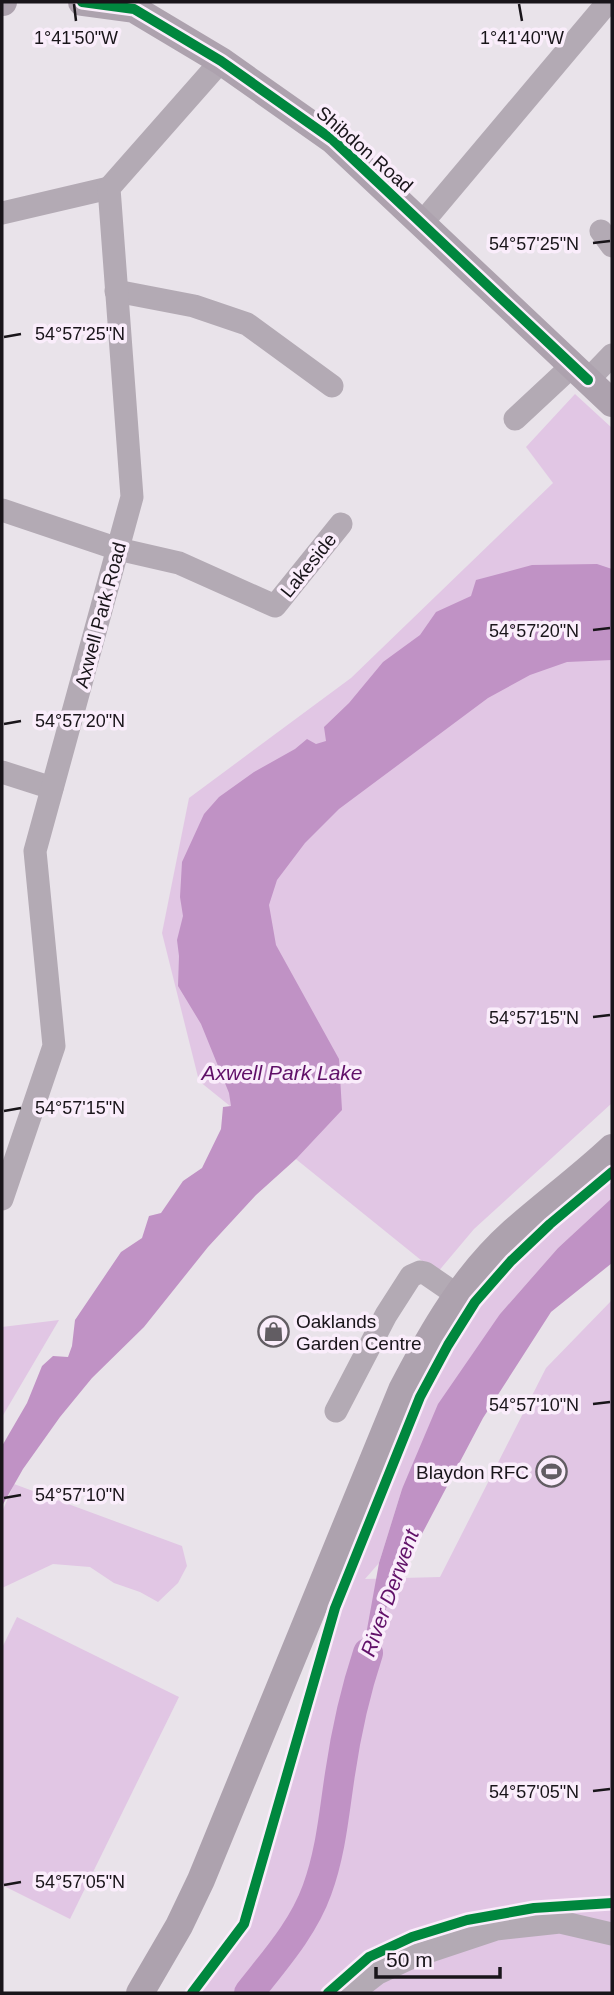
<svg xmlns="http://www.w3.org/2000/svg" width="614" height="1995" viewBox="0 0 614 1995" font-family="Helvetica,sans-serif">
  <rect width="100%" height="100%" fill="#e9e3ea"/>
  <g fill="#e1c6e4">
    <path d="M575 394 612 428V1103L474 1229 437 1273 199 1081 162 933 189 798 351 678 553 483 526 447Z"/>
    <path d="M612 1172V1198L558 1248 500 1314 402 1489 379 1563 365 1579 440 1577 546 1368 612 1300V1993H192L244 1924 335 1608 420 1397 448 1345 475 1302 511 1261 550 1224Z"/>
    <path d="M59 1320 2 1417V1327Z"/>
    <path d="M14 1484 182 1546 187 1566 178 1583 158 1602 140 1592 114 1583 90 1567 53 1564 2 1588V1512Z"/>
    <path d="M17 1617 179 1697 70 1919 2 1885V1648Z"/>
  </g>
  <g fill="#c092c5">
    <path d="M597 564 612 569V660L567 662 530 675 488 698 339 809 305 843 277 880 269 905 276 945 339 1059 342 1110 296 1159 256 1195 208 1247 144 1327 92 1378 60 1417 23 1469 2 1506V1446L27 1403 42 1366 53 1356 68 1357 72 1346 75 1320 121 1252 142 1238 149 1216 161 1213 183 1181 202 1168 221 1129 223 1107 231 1106 229 1093 201 1024 178 986 179 956 177 940 183 916 180 897 182 862 204 814 219 797 254 772 295 749 307 739 316 744 326 741 324 727 349 703 383 662 420 635 436 612 471 596 476 580 532 565Z"/>
    <path d="M612 1198V1263L551 1312 483 1418 394 1587 356 1690 379 1563 402 1489 438 1404 500 1314 558 1248Z"/>
  </g>
  <g fill="none" stroke-linecap="round" stroke-linejoin="round">
    <path stroke="#c092c5" stroke-width="30" d="M249 1993C274 1961 303 1929 317 1890 331 1852 334 1813 340 1774 346 1733 355 1692 368 1653"/>
    <g stroke="#b3aab4" stroke-width="23">
      <path d="M2 213 109 188"/>
      <path d="M422 223 608 2"/>
      <path d="M601 231 612 246"/>
      <path d="M116 291 194 306 247 324 332 386"/>
      <path d="M588 380 612 355"/>
      <path d="M515 419 573 365"/>
      <path d="M2 510 118 549 179 563 275 606 341 524"/>
      <path d="M2 772 52 788"/>
      <path d="M2 1199 54 1046 35 851 132 497 109 188 221 61"/>
      <path d="M336 1411 386 1315 411 1276 420 1272 425 1273 457 1295"/>
      <path d="M352 1993 378 1973 412 1957 496 1929 560 1922 612 1934"/>
    </g>
    <g stroke="#ada2ae" stroke-width="28">
      <path d="M2 2H3"/>
      <path d="M82 2 134 9 221 61 333 140 612 403"/>
      <path d="M140 1993 179 1926 201 1880 402 1390C432 1332 464 1276 513 1232 546 1203 581 1177 612 1148"/>
    </g>
    <defs>
      <g id="cycleway">
        <path d="M82 2 134 9 221 61 333 140 588 380"/>
        <path d="M192 1993 244 1924 335 1608 420 1397 448 1345 475 1302 511 1261 550 1224 612 1172"/>
        <path d="M328 1993 369 1957 412 1937 467 1920 534 1908 612 1903"/>
      </g>
    </defs>
    <use href="#cycleway" stroke="#faedfb" stroke-width="15"/>
    <use href="#cycleway" stroke="#00873e" stroke-width="10"/>
  </g>
  <path fill="none" stroke="#19151a" stroke-width="2.5" d="M74 4 76 21M519 4 522 21M593 243 610 241M4 337 21 334M593 630 610 628M4 724 21 721M593 1017 610 1015M4 1111 21 1108M593 1404 610 1402M4 1498 21 1495M593 1791 610 1789M4 1885 21 1882"/>
  <defs>
    <symbol id="shop-ring" viewBox="-11 -11 22 22"><circle r="9.5" fill="#faedfb" stroke="#625d63" stroke-width="1.5"/><path d="M-5-2.5h2.3a2.7 3.5 0 0 1 5.4 0H5L5.5 6h-11ZM-1.5-2.5h3a1.5 2.3 0 0 0-3 0Z" fill="#625d63"/></symbol>
    <symbol id="stadium-ring" viewBox="-11 -11 22 22"><circle r="9.5" fill="#faedfb" stroke="#625d63" stroke-width="1.5"/><path d="M0-5a6.5 5 0 1 0 0 10a6.5 5 0 1 0 0-10ZM-3.5-1.8h7v3.6h-7Z" fill="#625d63"/></symbol>
  </defs>
  <g fill-rule="evenodd">
    <use href="#shop-ring" x="256" y="1314" width="35" height="35"/>
    <use href="#stadium-ring" x="534" y="1454" width="35" height="35"/>
  </g>
  <g text-anchor="middle" stroke-width="7" stroke-linejoin="round" paint-order="stroke">
    <g font-size="19" fill="#19151a" stroke="#faedfb">
      <text transform="translate(365 149) rotate(41)" y="7">Shibdon Road</text>
      <text transform="translate(308 565) rotate(-51)" y="7">Lakeside</text>
      <text transform="translate(100 615) rotate(-75)" y="7">Axwell Park Road</text>
    </g>
    <g font-size="19" fill="#19151a" stroke="#faedfb" text-anchor="start">
      <text x="296" y="1328">Oaklands<tspan x="296" dy="22">Garden Centre</tspan></text>
      <text x="529" y="1479" text-anchor="end">Blaydon RFC</text>
    </g>
    <g font-size="21" font-style="italic" fill="#601068" stroke="#faedfb">
      <text x="282" y="1080">Axwell Park Lake</text>
      <text transform="translate(390 1593) rotate(-70)" y="7">River Derwent</text>
    </g>
  </g>
  <g font-size="18" text-anchor="middle" fill="#19151a" stroke="#faedfb" stroke-width="7" stroke-linejoin="round" paint-order="stroke">
    <text x="76" y="44">1°41'50"W</text>
    <text x="522" y="44">1°41'40"W</text>
    <text x="534" y="250">54°57'25"N</text>
    <text x="80" y="340">54°57'25"N</text>
    <text x="534" y="637">54°57'20"N</text>
    <text x="80" y="727">54°57'20"N</text>
    <text x="534" y="1024">54°57'15"N</text>
    <text x="80" y="1114">54°57'15"N</text>
    <text x="534" y="1411">54°57'10"N</text>
    <text x="80" y="1501">54°57'10"N</text>
    <text x="534" y="1798">54°57'05"N</text>
    <text x="80" y="1888">54°57'05"N</text>
  </g>
  <rect width="614" height="1995" fill="none" stroke="#19151a" stroke-width="7"/>
  <path d="M376 1967v10h124v-10" fill="none" stroke="#19151a" stroke-width="3.5"/>
  <text x="386" y="1967" font-size="21" fill="#19151a" stroke="#faedfb" stroke-width="5" paint-order="stroke">50 m</text>
</svg>
